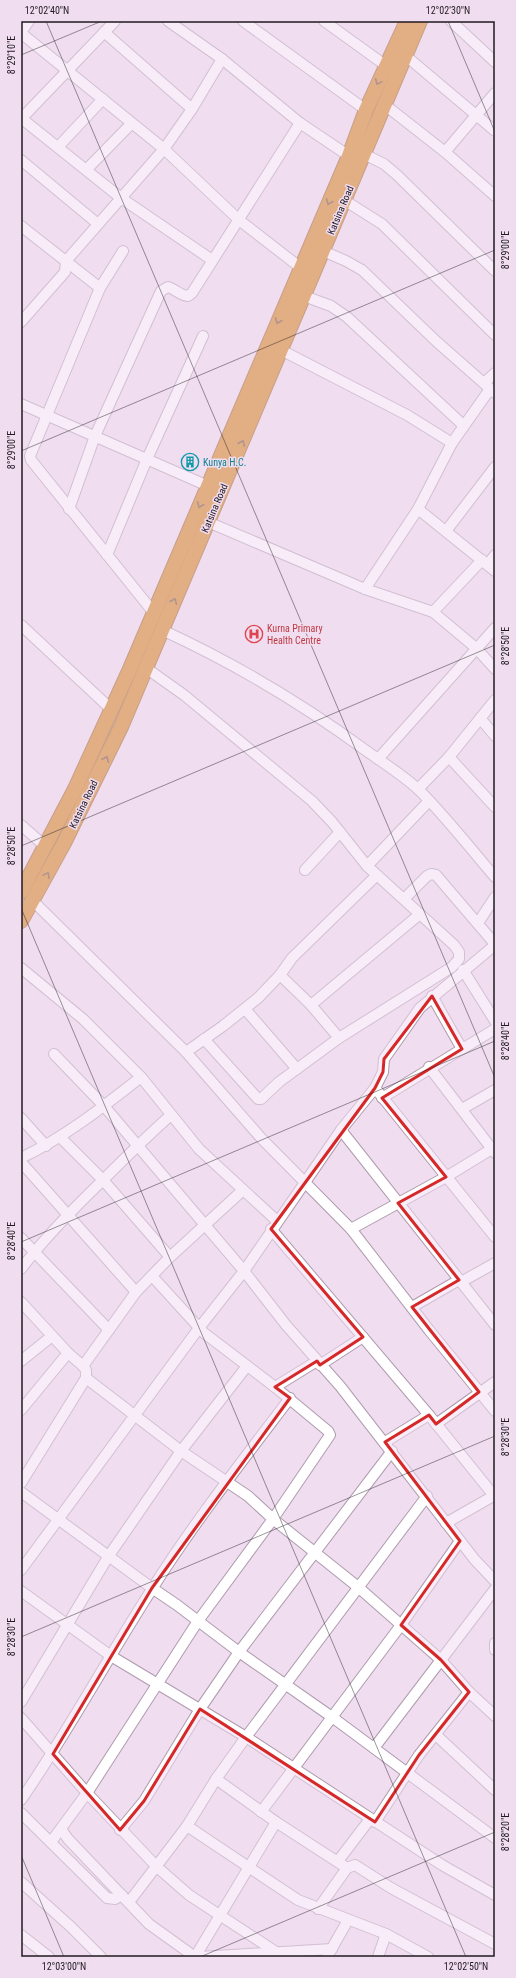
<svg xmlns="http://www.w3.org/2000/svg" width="516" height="1978" viewBox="0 0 516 1978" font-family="'Roboto Condensed',sans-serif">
  <rect width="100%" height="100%" fill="#f0ddf0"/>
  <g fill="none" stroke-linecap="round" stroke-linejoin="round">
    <defs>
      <g id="minor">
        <path d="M168 21 222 59 300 123 349 156"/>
        <path d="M243 21 366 110"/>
        <path d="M324 21 385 65"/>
        <path d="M451 21 495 62"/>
        <path d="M21 32 29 21"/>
        <path d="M104 32 192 109"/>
        <path d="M21 33 164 149 239 220 301 268"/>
        <path d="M406 56 495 131"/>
        <path d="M385 105 445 152 495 196"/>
        <path d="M21 118 121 198 212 260"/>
        <path d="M22 118 115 21"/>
        <path d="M58 147 103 99"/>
        <path d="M445 152 495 93"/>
        <path d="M364 154 384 164 397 175 495 271"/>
        <path d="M21 160 98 224"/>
        <path d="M86 170 131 124"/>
        <path d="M344 200 382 224 495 335"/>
        <path d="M21 226 100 288"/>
        <path d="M123 251 100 288 30 456 31 460 154 613"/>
        <path d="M323 251 346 261 362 270 437 342 495 393"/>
        <path d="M304 296 331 306 347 317 463 425"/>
        <path d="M21 322 65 272 66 261 164 149 192 109 222 59"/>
        <path d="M281 350 407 415 452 443"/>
        <path d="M484 383 495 373"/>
        <path d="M21 404 208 486"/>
        <path d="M69 509 95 436 161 291 168 287C175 289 181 296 188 296L192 293 300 123"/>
        <path d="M418 509 495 571"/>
        <path d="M208 522 365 589 433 612 476 648 495 669"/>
        <path d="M446 531 495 467"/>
        <path d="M107 555 147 459 203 336"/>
        <path d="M488 564 495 555"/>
        <path d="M365 589 418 509 452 443 490 389"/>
        <path d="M433 612 482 560"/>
        <path d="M21 625 112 710"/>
        <path d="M162 630C234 663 304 705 368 752 385 764 404 776 419 790 446 817 470 848 495 877"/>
        <path d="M146 668 184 695 312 801 332 822 367 866 454 945 459 952V959L452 967 339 1038 279 1082 261 1099H258L204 1039"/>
        <path d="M480 718 495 736"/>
        <path d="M449 757 495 807"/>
        <path d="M378 759 495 628"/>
        <path d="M418 789 449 757 495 700"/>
        <path d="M21 825 46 847"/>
        <path d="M367 866 429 801"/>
        <path d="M305 870 340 832"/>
        <path d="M404 899 427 876 431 874 436 875 495 944"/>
        <path d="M33 901 186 1052 261 1138 351 1229 429 1330 495 1411"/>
        <path d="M478 923 495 897"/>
        <path d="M21 968 83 1019 141 1077 199 1149 277 1221"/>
        <path d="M463 970 495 1021"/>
        <path d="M280 975 311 1005 339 1038"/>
        <path d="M432 996 462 1049"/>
        <path d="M311 1005 420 914"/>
        <path d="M245 1009 297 1069"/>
        <path d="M186 1052 223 1026 258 998 280 975 292 958 377 875"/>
        <path d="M54 1054 104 1106 244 1271 286 1325 340 1386 475 1560 495 1581"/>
        <path d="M429 1067 495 1153"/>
        <path d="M375 1088 495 1237"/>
        <path d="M382 1098 495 1029"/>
        <path d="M462 1109 495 1090"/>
        <path d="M21 1118 46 1146"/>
        <path d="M341 1130 495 1325"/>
        <path d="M60 1137 103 1180 170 1257"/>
        <path d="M21 1158C65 1137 103 1107 141 1077"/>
        <path d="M21 1162 136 1292"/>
        <path d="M271 1229 429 1415 495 1497"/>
        <path d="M351 1229 446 1177 495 1147"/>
        <path d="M21 1238 109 1330"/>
        <path d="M21 1269C45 1237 73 1209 102 1181 125 1158 147 1136 171 1115"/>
        <path d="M461 1282 495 1263"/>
        <path d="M21 1302 68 1353 83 1366 86 1370V1378L21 1483"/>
        <path d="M412 1307 459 1280"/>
        <path d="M21 1361 52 1336"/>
        <path d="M320 1365 363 1337"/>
        <path d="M83 1366 136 1292 170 1257 243 1190"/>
        <path d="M86 1378 181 1451 248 1496 273 1519 358 1587 441 1660 469 1692 495 1716"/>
        <path d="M275 1387 317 1361"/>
        <path d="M21 1410 68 1353"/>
        <path d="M436 1424 495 1382"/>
        <path d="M385 1442 429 1415"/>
        <path d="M21 1492 152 1588 177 1605 239 1652 332 1717 495 1838"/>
        <path d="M446 1523 495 1495"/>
        <path d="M21 1570 199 1328 244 1271 341 1130 375 1088 383 1072 384 1059 420 1008 495 945"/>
        <path d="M21 1591 111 1656 246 1737 442 1865 495 1895"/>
        <path d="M495 1643V1650"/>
        <path d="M21 1702 108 1557 181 1451 247 1366"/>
        <path d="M21 1718 87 1793 157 1867 189 1895 276 1952"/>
        <path d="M436 1735 495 1790"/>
        <path d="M374 1748 495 1589"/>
        <path d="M216 1779 276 1822 347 1868"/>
        <path d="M21 1800C68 1732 107 1659 152 1589 193 1524 243 1460 290 1398"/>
        <path d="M261 1812 401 1625 460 1541"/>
        <path d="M21 1813 107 1898 115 1899 122 1895"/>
        <path d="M375 1822 419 1755 469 1692"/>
        <path d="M187 1826 298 1900 386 1934 428 1957"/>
        <path d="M61 1829 68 1839 149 1924 195 1957"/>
        <path d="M120 1830 144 1801 200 1709 239 1652 392 1451"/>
        <path d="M51 1842 87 1793 198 1621 273 1519 330 1435 328 1431 275 1387 204 1333 152 1276"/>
        <path d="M338 1861 370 1819"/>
        <path d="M21 1882 71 1927 101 1957"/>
        <path d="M129 1902 187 1826 216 1779 246 1737 427 1496"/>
        <path d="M318 1909 347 1868 355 1865 391 1888 495 1944"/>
        <path d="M21 1935 49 1957"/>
        <path d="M195 1957 276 1822"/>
        <path d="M199 1957 332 1949"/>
        <path d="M327 1957 348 1920"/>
        <path d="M378 1957 386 1934"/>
      </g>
      <g id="highway">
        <path d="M21 892 75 789 130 669 349 156 366 110 407 21"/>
        <path d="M21 921 64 843 121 727 420 21"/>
      </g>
    </defs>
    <use href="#minor" stroke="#ae9cae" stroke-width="12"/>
    <use href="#highway" stroke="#93550d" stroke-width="16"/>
    <use href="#minor" stroke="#fff" stroke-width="10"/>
    <use href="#highway" stroke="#d17502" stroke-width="14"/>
  </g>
  <defs><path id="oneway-chevron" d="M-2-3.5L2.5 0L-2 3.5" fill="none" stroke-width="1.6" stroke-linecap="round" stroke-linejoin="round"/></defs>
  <g stroke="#673e15">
    <use href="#oneway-chevron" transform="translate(378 82) rotate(114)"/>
    <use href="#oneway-chevron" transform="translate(329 202) rotate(113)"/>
    <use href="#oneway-chevron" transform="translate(278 321) rotate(113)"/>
    <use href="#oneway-chevron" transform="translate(242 443) rotate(-67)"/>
    <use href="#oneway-chevron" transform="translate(200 505) rotate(113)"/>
    <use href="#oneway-chevron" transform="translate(174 601) rotate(-67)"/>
    <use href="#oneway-chevron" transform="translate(106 759) rotate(-65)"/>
    <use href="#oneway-chevron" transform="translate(47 875) rotate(-62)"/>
  </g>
  <path d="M0 0H516V1978H0ZM432 996 462 1049 382 1098 446 1177 398 1203 459 1280 412 1307 479 1392 436 1424 429 1415 385 1442 460 1541 401 1625 441 1660 469 1692 419 1755 375 1822 200 1709 144 1801 120 1830 53 1754 152 1588 290 1398 275 1387 317 1361 320 1365 363 1337 271 1229 375 1088 383 1072 384 1059Z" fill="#f0ddf0" fill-opacity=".55" fill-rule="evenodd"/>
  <path fill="none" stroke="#d62828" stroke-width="3" stroke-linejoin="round" d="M432 996 462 1049 382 1098 446 1177 398 1203 459 1280 412 1307 479 1392 436 1424 429 1415 385 1442 460 1541 401 1625 441 1660 469 1692 419 1755 375 1822 200 1709 144 1801 120 1830 53 1754 152 1588 290 1398 275 1387 317 1361 320 1365 363 1337 271 1229 375 1088 383 1072 384 1059Z"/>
  <path fill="none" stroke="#211a21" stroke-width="1" stroke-opacity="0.45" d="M46 21 495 1078M448 21 495 132M21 55 102 21M21 451 495 250M21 846 495 645M21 908 466 1957M21 1242 495 1041M21 1637 495 1436M21 1855 64 1957M200 1957 495 1832"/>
  <defs>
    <symbol id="building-ring" viewBox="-11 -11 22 22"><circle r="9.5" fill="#f0ddf0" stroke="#0f9aa8" stroke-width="1.5"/><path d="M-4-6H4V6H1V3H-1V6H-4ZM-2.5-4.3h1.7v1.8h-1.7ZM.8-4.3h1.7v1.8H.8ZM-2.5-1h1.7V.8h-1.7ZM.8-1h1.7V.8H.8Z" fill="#0f9aa8"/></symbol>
    <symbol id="hospital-ring" viewBox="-11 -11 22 22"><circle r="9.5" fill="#f0ddf0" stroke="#e0444e" stroke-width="1.5"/><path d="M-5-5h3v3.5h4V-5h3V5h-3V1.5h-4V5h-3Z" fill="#e0444e"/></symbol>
  </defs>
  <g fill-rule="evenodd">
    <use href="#building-ring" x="180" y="452" width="20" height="20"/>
    <use href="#hospital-ring" x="244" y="624" width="20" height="20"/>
  </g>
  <g text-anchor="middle" stroke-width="3" stroke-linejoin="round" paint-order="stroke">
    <g font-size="10" fill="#211a21" stroke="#f0ddf0">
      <text transform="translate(340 210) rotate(-67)" y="4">Katsina Road</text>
      <text transform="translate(214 508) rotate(-67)" y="4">Katsina Road</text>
      <text transform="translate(83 804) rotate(-64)" y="4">Katsina Road</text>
    </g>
    <g font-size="10" fill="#0d838f" stroke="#f0ddf0" text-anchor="start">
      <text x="203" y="466">Kunya H.C.</text>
    </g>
    <g font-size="10" fill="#be3a42" stroke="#f0ddf0" text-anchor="start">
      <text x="267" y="632">Kurna Primary<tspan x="267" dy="12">Health Centre</tspan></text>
    </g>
  </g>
  <rect width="516" height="1978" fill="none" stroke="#f0ddf0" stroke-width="44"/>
  <rect x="22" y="22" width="472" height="1934" fill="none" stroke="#211a21" stroke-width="1.5"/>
  <g font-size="10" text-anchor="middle" fill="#211a21">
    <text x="47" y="14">12°02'40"N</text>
    <text x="448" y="14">12°02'30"N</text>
    <text transform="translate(11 55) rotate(-90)" y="4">8°29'10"E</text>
    <text transform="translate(505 250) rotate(-90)" y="4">8°29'00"E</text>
    <text transform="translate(11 450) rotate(-90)" y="4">8°29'00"E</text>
    <text transform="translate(505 646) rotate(-90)" y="4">8°28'50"E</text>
    <text transform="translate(11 846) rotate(-90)" y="4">8°28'50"E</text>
    <text transform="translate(505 1041) rotate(-90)" y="4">8°28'40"E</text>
    <text transform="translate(11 1241) rotate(-90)" y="4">8°28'40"E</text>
    <text transform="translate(505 1437) rotate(-90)" y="4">8°28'30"E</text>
    <text transform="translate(11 1637) rotate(-90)" y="4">8°28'30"E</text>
    <text transform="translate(505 1832) rotate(-90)" y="4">8°28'20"E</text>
    <text x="64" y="1970">12°03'00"N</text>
    <text x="466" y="1970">12°02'50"N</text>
  </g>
</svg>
